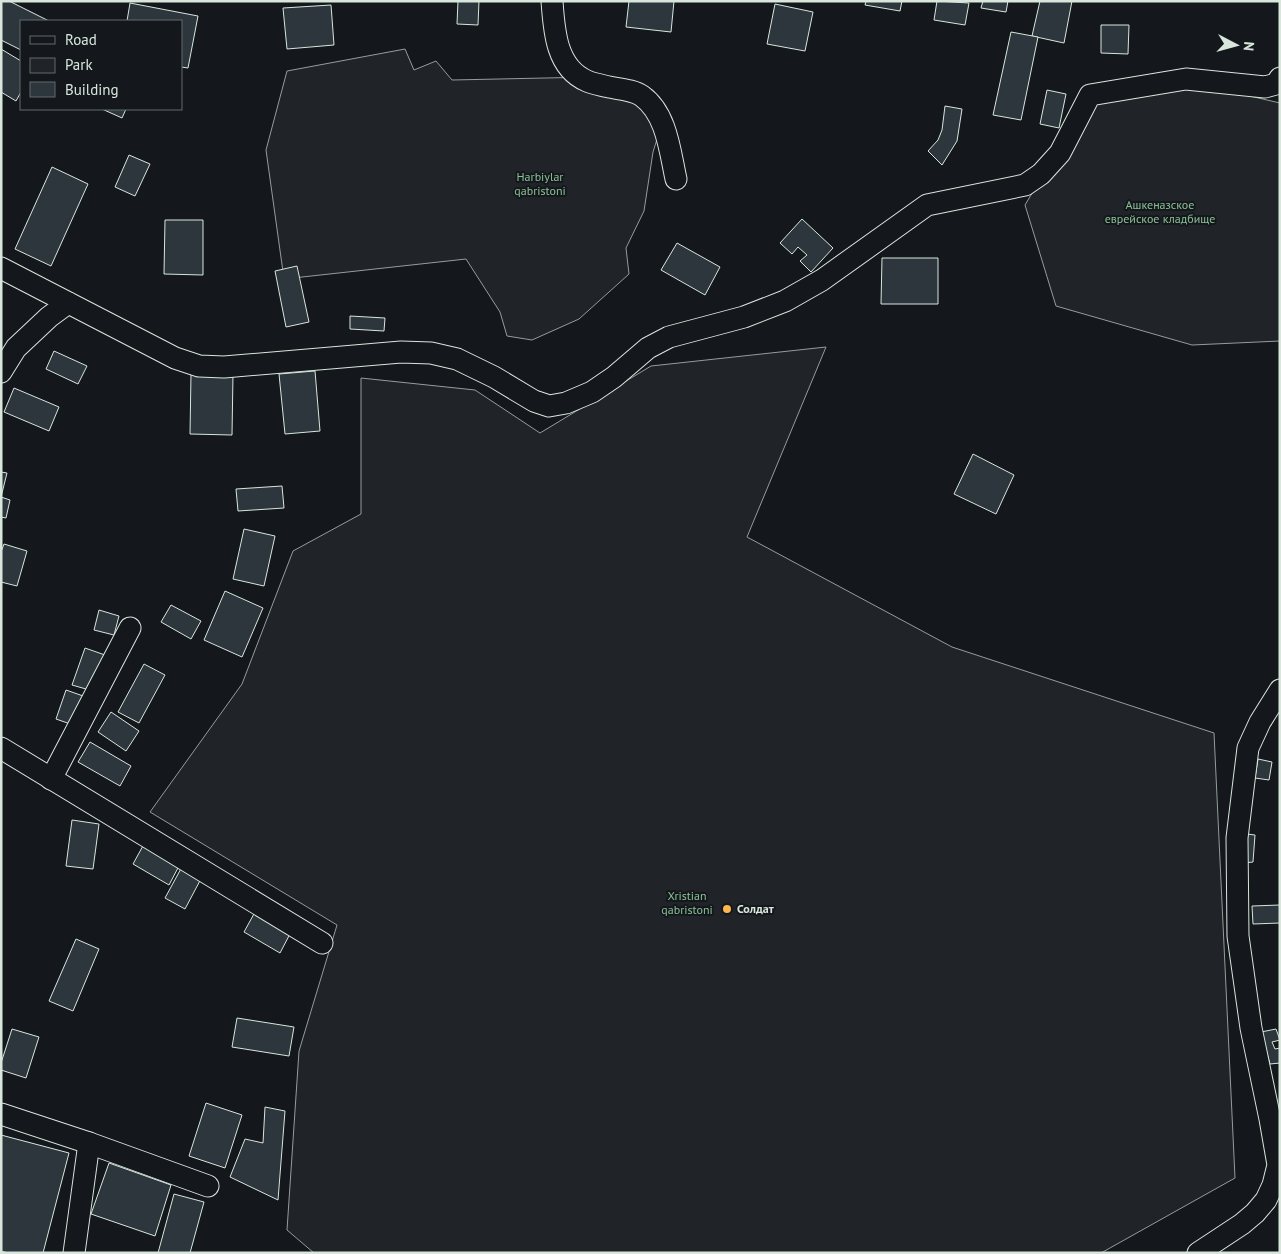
<svg xmlns="http://www.w3.org/2000/svg" width="1281" height="1254" viewBox="0 0 1281 1254" font-family="'PT Sans',sans-serif">
  <rect width="100%" height="100%" fill="#14181c"/>
  <g fill="#202428" stroke="#939e99">
    <path d="M405 49 414 70 436 61 452 80 592 77 663 120 653 152 644 211 626 248 629 274 579 319 532 340 507 336 500 312 466 259 284 279 266 150 287 71Z"/>
    <path d="M1176 79 1280 103V341L1192 345 1056 306 1025 205 1089 98Z"/>
    <path d="M826 347 747 537 952 647 1214 733 1235 1178 1101 1253H314L287 1230 299 1051 337 925 150 812 242 684 293 551 361 514V378L475 390 540 433 651 366Z"/>
  </g>
  <g fill="#2c363c" stroke="#d8e6dc">
    <path d="M1 1H9L49 21H21V50L1 40Z"/>
    <path d="M458 1H479L478 25 457 24Z"/>
    <path d="M629 1H674L671 32 626 27Z"/>
    <path d="M866 1H902L900 11 865 5Z"/>
    <path d="M937 1 969 3 965 25 934 20Z"/>
    <path d="M983 1H1008L1006 12 981 8Z"/>
    <path d="M1040 1H1072L1064 43 1032 36Z"/>
    <path d="M130 3 198 16 188 68 181 67V21H127Z"/>
    <path d="M775 4 813 12 805 51 767 44Z"/>
    <path d="M331 5 334 45 287 49 283 8Z"/>
    <path d="M1101 25H1129L1128 54 1101 53Z"/>
    <path d="M1011 32 1038 37 1021 120 993 115Z"/>
    <path d="M1 49 21 61V92L16 101 1 92Z"/>
    <path d="M1047 90 1066 94 1059 128 1040 124Z"/>
    <path d="M945 106 962 109 957 141 942 165 928 151 938 140 942 130Z"/>
    <path d="M102 109H126L122 118Z"/>
    <path d="M129 155 150 164 135 196 115 187Z"/>
    <path d="M52 167 88 184 51 266 15 249Z"/>
    <path d="M802 219 833 248 811 272 800 261 807 255 798 247 792 254 780 243Z"/>
    <path d="M165 220H203V275L164 274Z"/>
    <path d="M677 243 720 267 705 295 661 270Z"/>
    <path d="M882 258H938V304H881Z"/>
    <path d="M297 266 309 322 286 327 275 271Z"/>
    <path d="M350 316 385 318 384 331 350 329Z"/>
    <path d="M54 351 87 366 78 384 46 369Z"/>
    <path d="M315 371 320 431 285 434 279 374Z"/>
    <path d="M191 374H233L232 435 190 434Z"/>
    <path d="M14 388 59 407 49 431 4 412Z"/>
    <path d="M973 454 1014 475 996 514 954 494Z"/>
    <path d="M1 472 7 473 1 497Z"/>
    <path d="M282 486 284 508 238 511 236 489Z"/>
    <path d="M1 497 10 500 6 518 1 517Z"/>
    <path d="M244 529 275 536 264 586 233 579Z"/>
    <path d="M4 544 27 551 17 586 1 582V552Z"/>
    <path d="M225 591 263 608 242 657 204 640Z"/>
    <path d="M171 605 201 621 191 639 161 622Z"/>
    <path d="M99 610 119 616 114 635 94 630Z"/>
    <path d="M85 648 105 655 93 691 72 685Z"/>
    <path d="M144 664 165 675 139 723 118 712Z"/>
    <path d="M66 690 86 697 76 726 56 719Z"/>
    <path d="M111 712 139 731 126 751 98 732Z"/>
    <path d="M90 742 131 766 120 786 78 762Z"/>
    <path d="M1258 759 1272 762 1269 780 1255 778Z"/>
    <path d="M72 820 99 824 93 869 66 866Z"/>
    <path d="M1247 834 1255 835 1253 862 1244 863Z"/>
    <path d="M144 844 180 864 169 885 133 864Z"/>
    <path d="M183 865 203 875 185 909 165 898Z"/>
    <path d="M1280 905V923L1253 924 1252 906Z"/>
    <path d="M255 912 291 932 280 953 244 932Z"/>
    <path d="M76 939 99 949 73 1011 49 1001Z"/>
    <path d="M237 1018 294 1027 289 1056 232 1047Z"/>
    <path d="M12 1029 39 1037 26 1078 1 1070V1063Z"/>
    <path d="M1276 1029 1280 1040 1272 1042 1275 1049 1280 1048V1063L1270 1064 1261 1032Z"/>
    <path d="M206 1103 242 1115 225 1168 189 1156Z"/>
    <path d="M265 1107 285 1111 278 1200 230 1177 245 1139 263 1143Z"/>
    <path d="M1 1135 69 1153 43 1253H8L1 1251Z"/>
    <path d="M109 1163 171 1185 155 1236 91 1214Z"/>
    <path d="M174 1194 204 1202 190 1253H158Z"/>
  </g>
  <g fill="none" stroke-linecap="round" stroke-linejoin="round">
    <defs>
      <g id="minor">
        <path d="M552 1C554 30 556 68 587 81 593 84 602 85 609 87 619 89 634 90 642 96 667 114 670 152 676 179"/>
        <path d="M1 268 175 358 199 366 224 367 401 352 431 353 457 359 494 377 534 401 549 406 566 403 592 392 614 377 648 348 669 337 744 317 785 301 822 280 927 205 1025 185 1041 174 1060 153 1090 95 1186 79 1265 87 1276 84 1280 78"/>
        <path d="M1 372 16 348 49 317 68 303"/>
        <path d="M1 748 322 943"/>
        <path d="M51 779 130 628"/>
        <path d="M1 1114 89 1143 208 1186"/>
        <path d="M74 1253 89 1143"/>
        <path d="M1198 1253 1242 1224 1255 1213 1266 1200 1273 1185 1278 1165 1270 1119 1251 1028 1238 936 1237 838 1248 748 1260 722 1280 690"/>
      </g>
    </defs>
    <use href="#minor" stroke="#d8e6dc" stroke-width="23"/>
    <use href="#minor" stroke="#14181c" stroke-width="21"/>
  </g>
  <circle fill="#ffb74d" stroke="#14181c" stroke-width="2" cx="727" cy="909" r="5"/>
  <g text-anchor="middle" stroke-width="4" stroke-linejoin="round" paint-order="stroke">
    <g font-size="12" fill="#8ac095" stroke="#14181c">
      <text x="540" y="181">Harbiylar<tspan x="540" dy="14">qabristoni</tspan></text>
      <text x="1160" y="209">Ашкеназское<tspan x="1160" dy="14">еврейское кладбище</tspan></text>
      <text x="687" y="900">Xristian<tspan x="687" dy="14">qabristoni</tspan></text>
    </g>
    <g font-size="12" font-weight="bold" fill="#d8e6dc" stroke="#14181c" text-anchor="start">
      <text x="737" y="913">Солдат</text>
    </g>
  </g>
  <rect width="1281" height="1254" fill="none" stroke="#d8e6dc" stroke-width="5"/>
  <rect x="20" y="20" width="162" height="90" fill="#14181c" stroke="#626a69"/>
  <rect x="30" y="36" width="25" height="8" fill="#14181c" stroke="#626a69"/>
  <text x="65" y="45" font-size="15" fill="#d8e6dc">Road</text>
  <rect x="30" y="58" width="25" height="15" fill="#202428" stroke="#626a69"/>
  <text x="65" y="70" font-size="15" fill="#d8e6dc">Park</text>
  <rect x="30" y="82" width="25" height="15" fill="#2c363c" stroke="#626a69"/>
  <text x="65" y="95" font-size="15" fill="#d8e6dc">Building</text>
  <g transform="translate(1236 45) rotate(96)" stroke="#14181c" stroke-width="4" paint-order="stroke">
  <path d="M0-4L9 19L0 12L-9 19Z" fill="#d8e6dc"/>
  <text y="-8" font-size="14" font-weight="bold" text-anchor="middle" fill="#d8e6dc">N</text>
  </g>
</svg>
